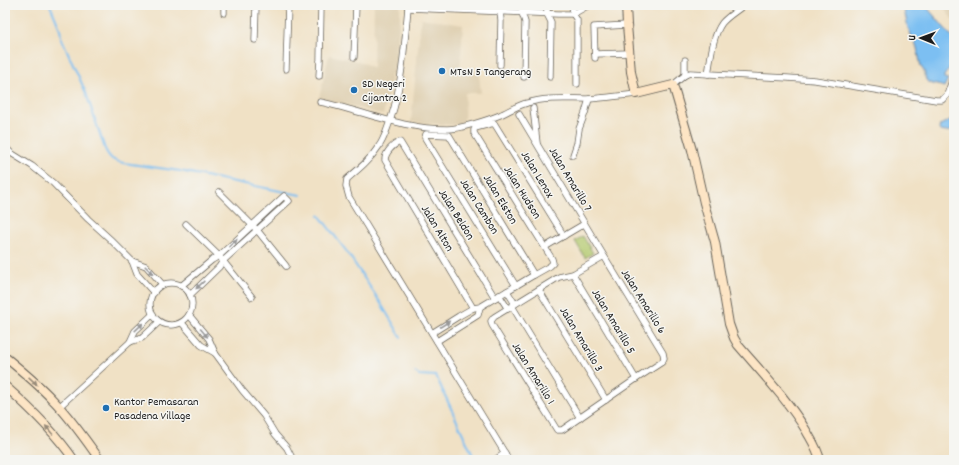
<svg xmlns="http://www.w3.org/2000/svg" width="959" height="465" viewBox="0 0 959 465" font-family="Dekko,sans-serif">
  <rect width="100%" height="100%" fill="#f6f6f2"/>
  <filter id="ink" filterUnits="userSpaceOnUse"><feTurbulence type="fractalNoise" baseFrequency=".025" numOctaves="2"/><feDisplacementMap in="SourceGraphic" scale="8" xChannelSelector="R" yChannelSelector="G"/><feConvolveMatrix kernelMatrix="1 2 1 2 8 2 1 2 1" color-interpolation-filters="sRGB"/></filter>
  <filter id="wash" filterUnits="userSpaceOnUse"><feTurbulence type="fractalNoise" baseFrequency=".012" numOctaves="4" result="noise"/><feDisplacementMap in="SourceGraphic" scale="16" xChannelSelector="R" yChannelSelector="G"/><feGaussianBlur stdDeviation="0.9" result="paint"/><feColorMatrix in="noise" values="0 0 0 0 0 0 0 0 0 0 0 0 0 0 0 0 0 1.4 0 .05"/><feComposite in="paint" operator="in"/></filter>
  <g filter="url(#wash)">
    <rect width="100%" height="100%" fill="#f0e1c5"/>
    <g fill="#e0d1b4">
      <path d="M374 5H400V19L394 73 390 75 391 82 383 115 352 106 319 98 329 55 361 62 373 68Z"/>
      <path d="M942 5H954V22Z"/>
      <path d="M421 18 463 25 460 69 477 72 479 75 481 93H465L464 124 450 125 411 122Z"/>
    </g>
    <path fill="#b3c96d" stroke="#687244" d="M583 236 593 253 585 258 575 241Z"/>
    <g fill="#7cbff2" stroke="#4c6e87">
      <path d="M903 5H925L954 39V61L944 76V78L948 79 944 87C937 84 933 86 926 80L924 71 921 67 917 48 908 28Z"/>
      <path d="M954 118V130L946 132 940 131 939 129 940 125Z"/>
    </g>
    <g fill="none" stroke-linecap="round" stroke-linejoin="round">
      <g stroke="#7cbff2" stroke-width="2">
        <path d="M50 5 60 29 61 37 86 93 105 149C110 159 113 161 124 163L180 171 290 193 301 195"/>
        <path d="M319 215 347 252 380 302 401 337"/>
        <path d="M415 372 419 375 436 376 475 460"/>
      </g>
    </g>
  </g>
  <g filter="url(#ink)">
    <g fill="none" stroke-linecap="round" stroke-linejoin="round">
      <defs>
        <g id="street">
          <path d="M407 5 408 8C404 49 402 93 386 132 384 137 382 142 379 146 370 160 359 169 347 179L346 186 349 197 509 460"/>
          <path d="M500 5V11L501 20 500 65"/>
          <path d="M522 5V13L525 22 524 77"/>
          <path d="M547 5V14L551 22 550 77"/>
          <path d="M572 5 573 14 577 20V84"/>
          <path d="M408 8 558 14H573L589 5"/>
          <path d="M224 13V5"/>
          <path d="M255 40 256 5"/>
          <path d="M595 54 629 53"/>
          <path d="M354 57 356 5"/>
          <path d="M595 58 594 27 627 25"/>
          <path d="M286 69 288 5"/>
          <path d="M708 74C711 58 712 37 722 23 728 16 737 11 744 5"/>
          <path d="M685 75V60"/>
          <path d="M319 76 320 61 321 5"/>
          <path d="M673 85 685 75 690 73 788 78 815 80 936 100H942L947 95 954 75"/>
          <path d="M320 102C363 111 402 129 447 129 460 129 488 120 500 115 509 111 518 105 527 103 546 97 568 99 588 99 604 98 620 96 636 94"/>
          <path d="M533 108 537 143"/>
          <path d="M519 114 604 256 663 353 664 358 662 362 636 379 562 430H557L492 325 491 321 494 317 559 277 573 274 604 256"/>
          <path d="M5 147 11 153 32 166 53 183 88 219 110 239 132 261 137 274 154 293"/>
          <path d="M573 155 577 143 579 129 585 113 589 99"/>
          <path d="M219 192 257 230 286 266"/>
          <path d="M186 224 219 256 252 297"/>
          <path d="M545 247 584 224"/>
          <path d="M132 261 146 266 163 285"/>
          <path d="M573 274 636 379"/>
          <circle cx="171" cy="304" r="21"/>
          <path d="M181 286 212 260 219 256 284 196 289 201 223 261 219 267 190 295"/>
          <path d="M516 286 425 138 426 134 449 135 534 275"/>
          <path d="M539 290 606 400"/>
          <path d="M507 291 515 304"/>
          <path d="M499 295 508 309"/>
          <path d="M512 306 580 418"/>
          <path d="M473 308 385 160C385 153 393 144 400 142L495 298"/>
          <path d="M189 315 209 339 215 353 242 390 264 416 275 434 287 448 293 460"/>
          <path d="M182 323 201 345 215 353"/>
          <path d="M432 333 459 316 473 308 480 307 534 275 550 266 553 263 552 259 474 133V130L475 128 494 123 564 236"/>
          <path d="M437 341 478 315 480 307"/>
          <path d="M130 342 135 331 153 314"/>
          <path d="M59 407 130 342 142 338 159 322"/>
          <path d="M495 460 505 453"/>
        </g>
        <g id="secondary">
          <path d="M626 5 627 25 631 72 636 94 673 85 692 150 704 203 715 242 729 324 734 338 738 345C762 373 788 400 807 432 812 441 818 450 820 460"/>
          <path d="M5 357C21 370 37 383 52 399 70 417 85 439 100 460"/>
          <path d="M5 386C30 408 55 432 74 460"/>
        </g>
      </defs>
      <use href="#street" stroke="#666157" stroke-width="7"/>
      <use href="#secondary" stroke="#666157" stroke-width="10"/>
      <use href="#street" stroke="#fff" stroke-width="5.5"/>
      <use href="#secondary" stroke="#fde5c5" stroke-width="8"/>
    </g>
    <defs><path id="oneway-solid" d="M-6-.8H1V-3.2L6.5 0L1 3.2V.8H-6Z"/></defs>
    <g fill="#999">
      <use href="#oneway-solid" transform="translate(233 243) rotate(-43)"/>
      <use href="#oneway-solid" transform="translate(149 270) rotate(45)"/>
      <use href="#oneway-solid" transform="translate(200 285) rotate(137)"/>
      <use href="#oneway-solid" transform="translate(445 324) rotate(-33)"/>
      <use href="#oneway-solid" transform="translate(139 327) rotate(-44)"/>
      <use href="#oneway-solid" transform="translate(204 333) rotate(50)"/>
    </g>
    <g fill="#988b79">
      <use href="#oneway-solid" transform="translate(33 381) rotate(43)"/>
      <use href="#oneway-solid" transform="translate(49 430) rotate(-130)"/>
    </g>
  </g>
  <g fill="#1f6fb2" stroke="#f6f6f2" stroke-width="1.5">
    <circle cx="442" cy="71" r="4"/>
    <circle cx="354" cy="90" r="4"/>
    <circle cx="106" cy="408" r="4"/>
  </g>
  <g text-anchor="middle" stroke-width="3" stroke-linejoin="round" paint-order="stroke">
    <g font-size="12" fill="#1c1c1c" stroke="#f6f6f2" text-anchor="start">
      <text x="450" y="75">MTsN 5 Tangerang</text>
      <text x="362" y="87">SD Negeri<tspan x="362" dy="14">Cijantra 2</tspan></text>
      <text x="114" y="405">Kantor Pemasaran<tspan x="114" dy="14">Pasadena Village</tspan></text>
    </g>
    <g font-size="12" fill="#1c1c1c" stroke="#f6f6f2">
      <text transform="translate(538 174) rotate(59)" y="4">Jalan Lenox</text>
      <text transform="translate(571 179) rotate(59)" y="4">Jalan Amarillo 7</text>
      <text transform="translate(523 192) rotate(58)" y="4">Jalan Hudson</text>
      <text transform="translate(501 199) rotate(59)" y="4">Jalan Elston</text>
      <text transform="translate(480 206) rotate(58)" y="4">Jalan Cambon</text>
      <text transform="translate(457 214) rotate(58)" y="4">Jalan Beldon</text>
      <text transform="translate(438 228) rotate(59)" y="4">Jalan Alton</text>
      <text transform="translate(644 301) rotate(58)" y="4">Jalan Amarillo 6</text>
      <text transform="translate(614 321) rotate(59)" y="4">Jalan Amarillo 5</text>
      <text transform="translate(582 339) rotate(59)" y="4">Jalan Amarillo 3</text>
      <text transform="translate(534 373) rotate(58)" y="4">Jalan Amarillo 1</text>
    </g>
  </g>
  <rect width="959" height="465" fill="none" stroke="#f6f6f2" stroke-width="20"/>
  <g transform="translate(921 38) rotate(271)" stroke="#f6f6f2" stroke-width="3" paint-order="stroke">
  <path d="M0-3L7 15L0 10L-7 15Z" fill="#1c1c1c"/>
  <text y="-6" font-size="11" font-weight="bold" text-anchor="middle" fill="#1c1c1c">U</text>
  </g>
</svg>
